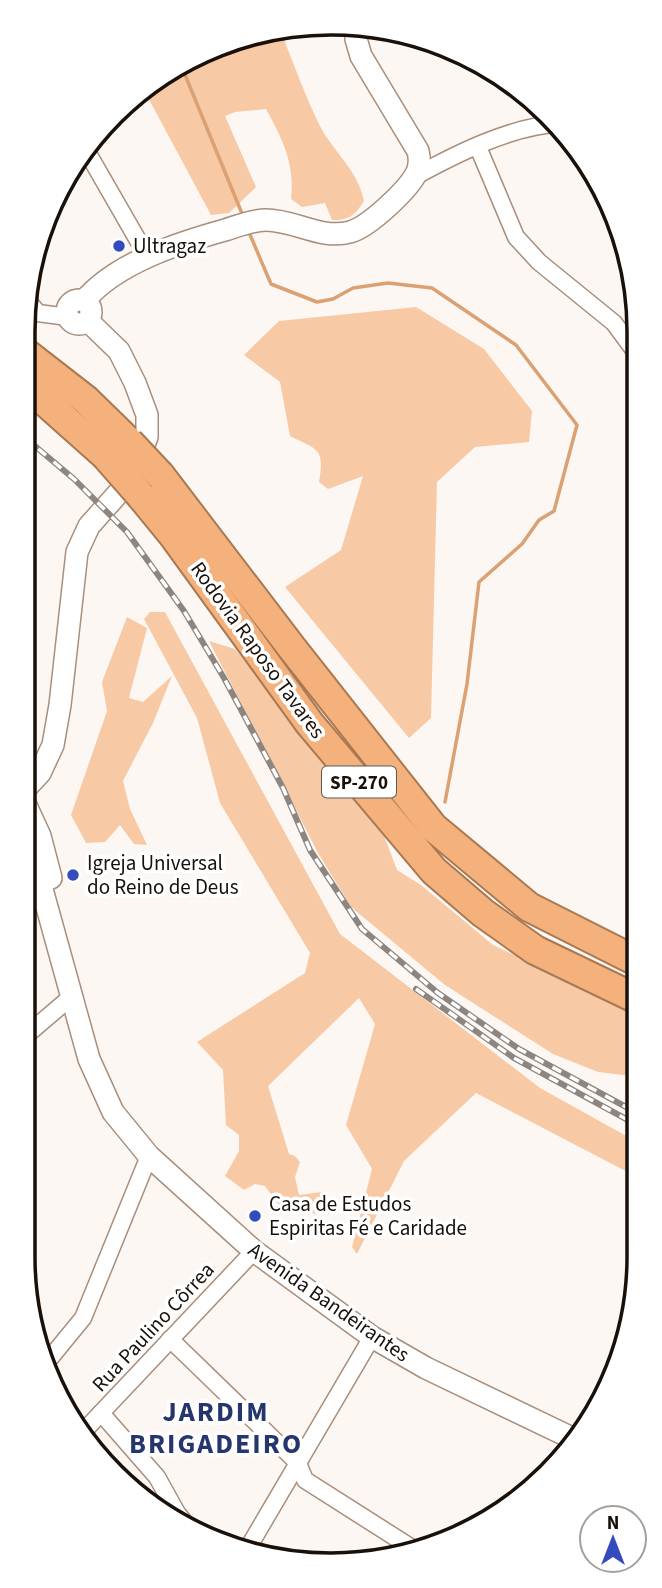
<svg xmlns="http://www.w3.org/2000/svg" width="662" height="1588" viewBox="0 0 662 1588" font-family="'Source Sans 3',sans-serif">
  <rect width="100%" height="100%" fill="#fdf7f3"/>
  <g fill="#f8c9a5">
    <path d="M282 31 286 45C297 72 307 100 320 126 334 153 358 170 364 201 356 214 349 221 332 220L325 203 302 207 291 199C295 164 283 140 266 109L235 112 225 116 256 187 229 213 211 215 145 92 194 55Z"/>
    <path d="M416 307 484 349 532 411 529 442 475 447 437 482 431 718 409 738 285 587 341 550 363 476 328 489 319 482C325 448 318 450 290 436L280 382 244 355 279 321Z"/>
    <path d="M150 612H165L340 934 540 1088 639 1143V1178L476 1093 404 1161 357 1254 352 1247 372 1169 346 1125 375 1024 359 998 268 1086 289 1154 295 1156 300 1162 295 1177 299 1195 322 1192 333 1202V1214L284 1212 265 1186 255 1184 244 1190 225 1176 239 1151V1135L226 1125 223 1070 197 1042 305 973 310 953 220 803 197 718 144 619Z"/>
    <path d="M127 617 147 628 129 698 143 702 172 676 153 723 123 781 130 809 147 845 134 844 120 825 105 842 86 843 71 815 107 711 102 682Z"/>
    <path d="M209 641 235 649 318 755 380 825 397 870 421 885 493 945 639 1013V1077L598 1072 553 1054 445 985 351 907 318 853Z"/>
  </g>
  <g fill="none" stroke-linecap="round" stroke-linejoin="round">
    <g stroke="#dba172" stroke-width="3.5">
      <path d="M181 65 243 216"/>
      <path d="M248 230 271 284 317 302 333 299 353 288 388 283 432 288 516 345 577 425 554 511 539 520 522 544 479 582 467 684 445 802"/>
    </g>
    <defs>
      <g id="street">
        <path d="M478 147 516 237 539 262 614 323 634 350 637 357"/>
        <path d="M86 150 147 256"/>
        <path d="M414 177C454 155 513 125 559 124"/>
        <path d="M28 301 38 313 68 317"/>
        <path d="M23 1038 71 997"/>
        <path d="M170 1339 298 1463 305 1480 415 1550"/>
        <path d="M41 1360 51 1357 83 1318 149 1156"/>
        <path d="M101 1413 157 1477 177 1513 189 1528"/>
        <path d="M83 1432 254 1251"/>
        <path d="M248 1548 372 1337"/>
      </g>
      <g id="secondary">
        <circle cx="79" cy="312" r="12"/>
        <path d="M84 301C116 263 178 243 225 230 238 226 252 220 266 220 295 220 321 240 350 232 369 227 409 189 417 172 420 165 420 159 418 151L361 56 356 39V29"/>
        <path d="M23 791 40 773 53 745 60 705 77 552 89 526 130 480 147 437V415L135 383 119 351 88 321"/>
        <path d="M23 799 40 836 51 878"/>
        <path d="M23 839 40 882 89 1059 113 1112 149 1156 254 1251 372 1337 426 1368 578 1441"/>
      </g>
      <g id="highway">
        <path d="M23 351 86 400 129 442"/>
        <path d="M23 382 105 455"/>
        <path d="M160 475 292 648 433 827 529 907 638 962"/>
        <path d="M141 496 173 535 310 724 434 871 483 913 535 950 639 1000"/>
      </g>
    </defs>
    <use href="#street" stroke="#a88e7b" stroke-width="19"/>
    <use href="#secondary" stroke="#a88e7b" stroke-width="24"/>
    <use href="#highway" stroke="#a87953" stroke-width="32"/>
    <use href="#street" stroke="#fff" stroke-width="16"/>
    <use href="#secondary" stroke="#fff" stroke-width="21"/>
    <use href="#highway" stroke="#f5b17b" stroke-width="28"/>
    <defs>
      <g id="rail">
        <path d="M23 436 74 479 127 532 184 611 224 678 283 788 310 850 362 929 438 993 519 1049 639 1114"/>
        <path d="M416 989 514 1058 639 1126"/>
      </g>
    </defs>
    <use href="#rail" stroke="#8d8680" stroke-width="6"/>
    <use href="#rail" stroke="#fff" stroke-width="3.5" stroke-dasharray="10" stroke-linecap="butt"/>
    <defs>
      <g id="highway-bridge">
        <path d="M129 442 160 475"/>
        <path d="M105 455 141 496"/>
      </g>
    </defs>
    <use href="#highway-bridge" stroke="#a87953" stroke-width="32" stroke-linecap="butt"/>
    <use href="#highway-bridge" stroke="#f5b17b" stroke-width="28"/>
  </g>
  <g fill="#334bbc" stroke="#fff" stroke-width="2.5">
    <circle cx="119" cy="246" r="7"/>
    <circle cx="73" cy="875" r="7"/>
    <circle cx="255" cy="1216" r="7"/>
  </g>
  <g text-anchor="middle" stroke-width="7" stroke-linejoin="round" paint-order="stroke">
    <rect fill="#fff" stroke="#5e5853" stroke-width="2" x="322" y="766.5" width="74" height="31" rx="5"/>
    <g font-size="19" font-weight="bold" fill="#191009">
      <text x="359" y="789">SP-270</text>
    </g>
    <g font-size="21" fill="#191009" stroke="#fff" text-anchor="start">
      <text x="133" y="253">Ultragaz</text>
      <text x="87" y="870">Igreja Universal<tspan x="87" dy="24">do Reino de Deus</tspan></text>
      <text x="269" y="1211">Casa de Estudos<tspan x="269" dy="24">Espiritas Fé e Caridade</tspan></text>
    </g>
    <g font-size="21" fill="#191009" stroke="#fff">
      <text transform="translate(258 650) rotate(54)" y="7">Rodovia Raposo Tavares</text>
      <text transform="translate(329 1302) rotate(35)" y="7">Avenida Bandeirantes</text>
      <text transform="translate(153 1327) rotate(-47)" y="7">Rua Paulino Côrrea</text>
    </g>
    <g font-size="28" font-weight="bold" letter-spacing="2" fill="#25356d" stroke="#fff">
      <text x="216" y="1421">JARDIM<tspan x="216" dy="32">BRIGADEIRO</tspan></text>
    </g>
  </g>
  <path d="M0 0H662V1588H0ZM331 35H331A296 296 0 0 1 627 331V1257A296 296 0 0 1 331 1553H331A296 296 0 0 1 35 1257V331A296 296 0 0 1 331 35Z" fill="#fff" fill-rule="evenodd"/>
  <path fill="none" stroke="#191009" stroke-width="3.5" d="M331 35H331A296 296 0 0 1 627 331V1257A296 296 0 0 1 331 1553H331A296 296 0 0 1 35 1257V331A296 296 0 0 1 331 35Z"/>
  <g transform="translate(613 1539)"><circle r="33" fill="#ffffff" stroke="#a39f9d" stroke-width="2"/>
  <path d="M0-5L12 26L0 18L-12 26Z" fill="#334bbc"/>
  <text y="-10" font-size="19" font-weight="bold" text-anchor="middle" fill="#191009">N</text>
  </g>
</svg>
